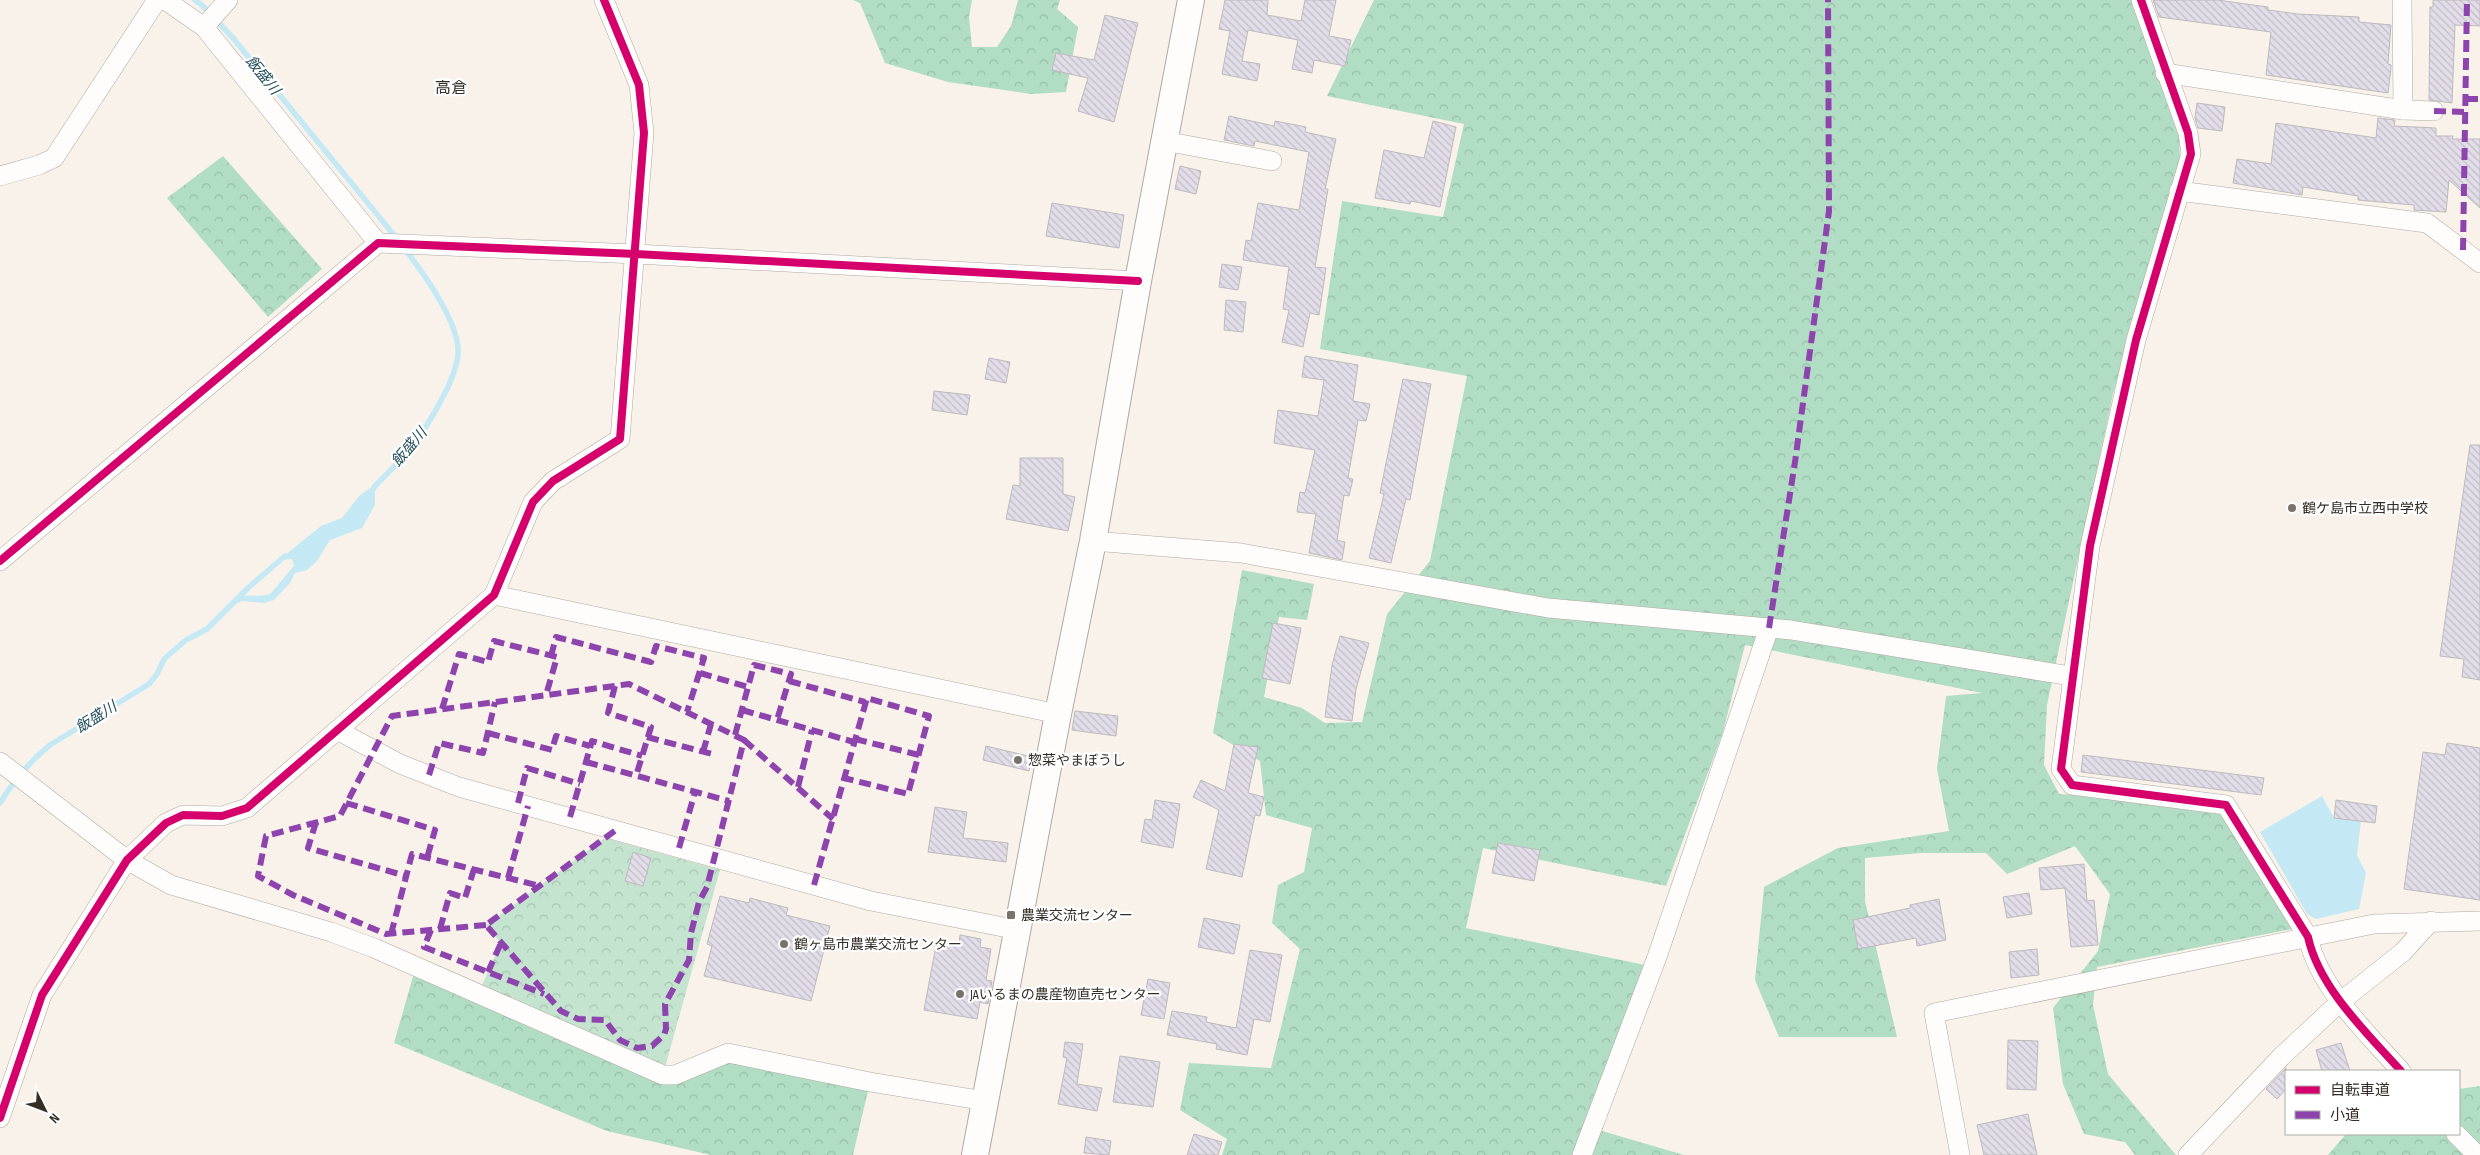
<svg xmlns="http://www.w3.org/2000/svg" width="2480" height="1155" viewBox="0 0 2480 1155" font-family="'Sofia Sans Condensed','Noto Sans JP',sans-serif">
  <defs>
    <pattern id="forest-crowns" width="20" height="18" patternUnits="userSpaceOnUse" patternTransform="scale(1.25)"><rect width="20" height="18" fill="#b0ddc4"/><path d="M2 6a3 3 0 1 1 6 0M12 15a3 3 0 1 1 6 0" fill="none" stroke="#98bea8"/></pattern>
    <pattern id="park-crowns" width="20" height="18" patternUnits="userSpaceOnUse" patternTransform="scale(1.25)"><rect width="20" height="18" fill="#c4e4d0"/><path d="M2 6a3 3 0 1 1 6 0M12 15a3 3 0 1 1 6 0" fill="none" stroke="#a9c4b2"/></pattern>
    <pattern id="building-back-hatch" width="6" height="6" patternUnits="userSpaceOnUse" patternTransform="scale(1.25)"><rect width="6" height="6" fill="#e2dde8"/><path d="M-1 5l2 2M0 0l6 6M5-1l2 2" fill="none" stroke="#c2bec7"/></pattern>
  </defs>
  <rect width="100%" height="100%" fill="#f8f2eb"/>
  <g fill="url(#forest-crowns)">
    <path d="M853 0H972L969 17 972 47H997L1011 26 1018 0H1060L1057 9 1078 27 1066 92 1031 94 948 82 885 63 860 3Z"/>
    <path d="M1374 0H2136L2179 136 2180 159 2113 394 2047 705 2044 765 2059 794 2226 805 2292 929 2097 967 2093 1005 2108 1074 2176 1155H2135L2125 1142 2084 1134 2063 1084 2053 1008 2098 951 2110 894 2075 846 2007 874 1986 853H1921L1865 858V901L1897 1037H1779L1755 980 1764 887 1838 848 1949 831 1937 769 1946 696 1982 693 1745 645 1723 732 1666 886 1483 848 1466 928 1645 965 1602 1131 1684 1155H1222L1227 1139 1180 1110 1189 1063 1271 1068 1300 949 1272 923 1278 885 1304 872 1312 828 1266 815 1260 761 1213 733 1242 570 1314 584 1307 620 1279 617 1264 697 1302 708 1325 723 1362 722 1387 614 1430 561 1467 376 1320 349 1342 201 1443 217 1464 124 1327 96Z"/>
    <path d="M223 156 322 269 268 317 167 198Z"/>
    <path d="M416 966 663 1075 728 1053 870 1082 853 1155H711L607 1131 394 1043Z"/>
    <path d="M2480 1086V1151L2474 1155H2328L2346 1134H2459V1089Z"/>
  </g>
  <path fill="url(#park-crowns)" d="M605 838 720 870 664 1071 481 987 501 943 486 925Z"/>
  <g fill="#c4e9f4">
    <path d="M379 482 375 492V505L362 528 330 540 317 561 307 570 295 573 290 583 274 600 264 603 242 601 227 608 240 596C249 595 261 597 270 594 272 593 289 571 294 566L292 559 279 560 321 526 342 518 359 496Z"/>
    <path d="M2322 796 2334 818 2361 821 2357 855 2366 873 2359 909 2316 919 2307 914 2260 832Z"/>
  </g>
  <g fill="none" stroke-linecap="round" stroke-linejoin="round">
    <g stroke="#c4e9f4" stroke-width="5.5">
      <path d="M195 0 203 6 233 38 398 240"/>
      <path d="M374 487C407 455 427 430 447 389 452 378 458 364 458 352 459 322 422 271 404 248"/>
      <path d="M0 803C14 780 29 762 50 745L149 684 157 674 164 659 186 640 207 629 249 587 285 556"/>
    </g>
  </g>
  <g fill="url(#building-back-hatch)" stroke="#bebabc">
    <path d="M1225 0H1268L1267 15 1301 21 1305 0H1336L1329 36 1351 40 1345 66 1314 60 1312 73 1292 69 1298 40 1248 30 1242 61 1260 64 1257 81 1222 74 1230 31 1219 29Z"/>
    <path d="M2153 0H2217L2268 7V10L2298 14 2359 17V22L2391 25 2388 64 2391 65V68L2388 93 2266 75 2271 32 2159 17Z"/>
    <path d="M2433 0H2480V26L2455 25 2452 103 2429 100 2430 7H2433Z"/>
    <path d="M1105 15 1138 23 1114 122 1078 111 1088 78 1052 70 1056 53 1094 60Z"/>
    <path d="M2197 103 2225 107 2222 131 2198 128 2195 118Z"/>
    <path d="M1229 116 1274 126 1275 121 1306 127 1305 132 1336 139 1325 189H1328L1315 267 1326 268 1319 315 1310 313 1303 347 1282 342 1289 310 1283 309 1289 267 1243 260 1246 240 1251 241 1258 203 1299 210 1309 152 1255 141 1254 146 1224 140Z"/>
    <path d="M2378 118 2395 120 2394 126 2436 128V136H2453L2452 139H2480V208L2449 180 2446 212 2414 210V205L2358 200V196L2303 187 2302 195 2233 183 2237 159 2271 164 2276 123 2376 138Z"/>
    <path d="M1433 121 1456 127 1440 207 1411 201 1410 204 1375 198 1384 150 1424 158Z"/>
    <path d="M1180 166 1201 171 1196 194 1175 189Z"/>
    <path d="M1052 203 1124 215 1119 248 1046 236Z"/>
    <path d="M1222 264 1242 267 1238 290 1219 287Z"/>
    <path d="M1226 300 1246 302 1243 332 1224 330Z"/>
    <path d="M1305 356 1358 365 1353 401 1370 404 1366 421 1358 420 1348 478 1353 479 1349 496 1344 495 1337 540 1345 542 1342 560 1309 553 1316 514 1297 512 1300 492 1305 493 1315 450 1274 443 1278 410 1318 416 1324 380 1302 377Z"/>
    <path d="M989 358 1010 362 1006 383 985 379Z"/>
    <path d="M1403 379 1431 384 1410 500 1406 499 1391 563 1369 558 1384 494 1380 493Z"/>
    <path d="M934 391 970 395 967 415 932 410Z"/>
    <path d="M2470 445H2480V680L2462 677 2464 659 2440 656Z"/>
    <path d="M1020 458H1063V494L1075 497 1068 531 1006 519 1013 485 1020 486Z"/>
    <path d="M1273 623 1301 628 1290 684 1262 678Z"/>
    <path d="M1340 636 1369 643 1356 689 1352 721 1325 717 1332 665Z"/>
    <path d="M1075 711 1118 716 1116 736 1072 730Z"/>
    <path d="M2447 743 2480 748V900L2404 889 2423 752 2445 755Z"/>
    <path d="M1234 744 1258 747 1248 793 1264 797 1260 816 1255 815 1242 877 1206 869 1219 810 1193 797 1201 780 1225 791Z"/>
    <path d="M986 746 1032 757 1029 771 983 760Z"/>
    <path d="M2083 755 2264 778 2261 795 2081 772Z"/>
    <path d="M1155 800 1180 804 1173 848 1141 842 1145 819 1152 820Z"/>
    <path d="M2336 800 2377 806 2375 823 2334 818Z"/>
    <path d="M935 807 967 812 963 838 1008 843 1006 862 928 852Z"/>
    <path d="M1498 843 1540 850 1534 881 1492 873Z"/>
    <path d="M633 852 651 858 643 886 625 881Z"/>
    <path d="M2084 864 2087 901 2094 900 2098 945 2071 947 2065 888 2041 890 2039 868Z"/>
    <path d="M2029 893 2032 914 2007 918 2003 897Z"/>
    <path d="M720 896 749 903 750 898 788 908 786 915 830 926 811 1001 704 976 712 946 707 944Z"/>
    <path d="M1939 899 1946 940 1917 946 1916 938 1858 949 1853 920 1910 908V905Z"/>
    <path d="M1204 918 1240 925 1234 954 1198 947Z"/>
    <path d="M960 935 981 939 980 947 991 949 986 980 992 981 988 1004 980 1002 977 1019 924 1010 937 940 959 944Z"/>
    <path d="M2037 949 2039 975 2011 978 2009 952Z"/>
    <path d="M1250 950 1282 955 1270 1022 1254 1019 1247 1055 1216 1049 1217 1044 1167 1035 1172 1011 1207 1017 1206 1022 1236 1028Z"/>
    <path d="M1148 979 1170 983 1164 1019 1141 1015Z"/>
    <path d="M2008 1040 2038 1041 2036 1090 2007 1089Z"/>
    <path d="M1065 1042 1083 1044 1077 1084 1102 1088 1097 1111 1058 1104 1067 1058 1063 1057Z"/>
    <path d="M2341 1043 2350 1071H2322L2316 1050Z"/>
    <path d="M1120 1056 1160 1062 1153 1107 1113 1102Z"/>
    <path d="M2286 1068V1089L2277 1099 2266 1089Z"/>
    <path d="M2028 1114 2037 1155H1984L1977 1125Z"/>
    <path d="M1194 1134 1222 1142 1218 1155H1187Z"/>
    <path d="M1086 1137 1111 1141 1109 1155 1084 1153Z"/>
  </g>
  <g fill="none" stroke-linecap="round" stroke-linejoin="round">
    <defs>
      <g id="street">
        <path d="M165 0 204 27 378 243"/>
        <path d="M2141 0 2188 133 2191 154 2136 340 2090 546 2061 769 2072 785 2226 805 2308 937C2319 988 2367 1033 2401 1071"/>
        <path d="M204 27 228 0"/>
        <path d="M2165 73 2403 110 2402 0"/>
        <path d="M2403 110 2434 111"/>
        <path d="M1164 141 1272 161"/>
        <path d="M0 176 39 165 54 158 157 0"/>
        <path d="M2179 191 2427 223 2480 263"/>
        <path d="M1093 541 1241 553 1548 608 1791 630 2071 676"/>
        <path d="M0 561 378 243 636 254 1138 281"/>
        <path d="M494 595 1058 714"/>
        <path d="M337 730 400 764 459 787 871 901 1018 930"/>
        <path d="M0 762 127 860 171 885 331 932 374 948 663 1075H675L728 1053 870 1082 985 1101"/>
        <path d="M0 1118 42 995 127 860 166 823 183 815 222 816 247 808 494 595 533 502 553 481 620 439 644 133 639 85 604 0"/>
        <path d="M2456 1134 2477 1155"/>
        <path d="M1582 1155 1657 957 1769 628"/>
        <path d="M1960 1155 1934 1013 2374 924 2480 921"/>
        <path d="M2188 1155 2281 1057 2340 1002 2403 952 2431 921"/>
      </g>
      <path id="secondary" d="M975 1155 1058 714 1093 541 1138 281 1191 0"/>
    </defs>
    <use href="#street" stroke="#afa9a2" stroke-width="20"/>
    <use href="#secondary" stroke="#afa9a2" stroke-width="28"/>
    <use href="#street" stroke="#fefdfc" stroke-width="19"/>
    <use href="#secondary" stroke="#fefdfc" stroke-width="26"/>
    <g stroke="#8e44ad" stroke-width="6" stroke-dasharray="12 6" stroke-linecap="butt">
      <path d="M2466 99H2480"/>
      <path d="M2434 111 2466 112"/>
      <path d="M2463 250 2467 0"/>
      <path d="M1769 628 1795 462 1829 211 1828 0"/>
      <path d="M551 656 556 637 651 662 656 646 704 658 687 712"/>
      <path d="M700 673 748 687"/>
      <path d="M789 681 865 702"/>
      <path d="M615 686 608 713 651 727 636 776"/>
      <path d="M442 709 459 654 488 662 494 641 557 657 546 695"/>
      <path d="M742 710 854 742"/>
      <path d="M488 733 552 750 556 736 590 746"/>
      <path d="M735 735 754 665 791 674 777 720"/>
      <path d="M647 737 712 754"/>
      <path d="M855 739 919 755"/>
      <path d="M744 740 833 819"/>
      <path d="M703 752 711 724"/>
      <path d="M586 762 729 801"/>
      <path d="M429 775 439 743 483 753 495 702"/>
      <path d="M798 787 812 730"/>
      <path d="M346 803 435 830 427 858"/>
      <path d="M518 803 527 768 580 784"/>
      <path d="M570 817 592 741 642 756"/>
      <path d="M316 822 308 848 406 876"/>
      <path d="M679 848 695 792"/>
      <path d="M508 878 528 806"/>
      <path d="M814 885 867 698 929 716 908 794 844 778"/>
      <path d="M486 925 386 934 293 895 258 876 266 836 340 816 392 716 629 684 744 740 707 887 699 902 691 933 689 960 665 1004 666 1029 664 1035 652 1046 637 1048 620 1040 605 1020 578 1019 561 1011 486 925 616 830"/>
      <path d="M440 929 450 893 465 898 474 869"/>
      <path d="M431 930 424 947 544 994"/>
      <path d="M391 934 412 854 540 886"/>
      <path d="M488 972 501 943"/>
    </g>
    <defs>
      <g id="cycleway">
        <path d="M2141 0 2188 133 2191 154 2136 340 2090 546 2061 769 2072 785 2226 805 2308 937C2319 988 2367 1033 2401 1071"/>
        <path d="M0 561 378 243 636 254 1138 281"/>
        <path d="M0 1118 42 995 127 860 166 823 183 815 222 816 247 808 494 595 533 502 553 481 620 439 644 133 639 85 604 0"/>
      </g>
    </defs>
    <use href="#cycleway" stroke="#fff" stroke-width="11"/>
    <use href="#cycleway" stroke="#d6006c" stroke-width="8"/>
  </g>
  <g fill="#78726a" stroke="#fff" stroke-width="2">
    <circle cx="2292" cy="508" r="5"/>
    <circle cx="1018" cy="760" r="5"/>
    <rect x="1006" y="910" width="10" height="10" rx="2.5"/>
    <circle cx="784" cy="944" r="5"/>
    <circle cx="960" cy="994" r="5"/>
  </g>
  <g text-anchor="middle" stroke-width="4.5" stroke-linejoin="round" paint-order="stroke">
    <g font-size="14" fill="#332d25" stroke="#fff" text-anchor="start">
      <text x="2302" y="513">鶴ケ島市立西中学校</text>
      <text x="1028" y="765">惣菜やまぼうし</text>
      <text x="1021" y="920">農業交流センター</text>
      <text x="794" y="949">鶴ヶ島市農業交流センター</text>
      <text x="970" y="999">JAいるまの農産物直売センター</text>
    </g>
    <g font-size="15" font-style="italic" fill="#244f5d" stroke="#fff">
      <text transform="translate(263 75) rotate(51)" y="5">飯盛川</text>
      <text transform="translate(409 447) rotate(-50)" y="5">飯盛川</text>
      <text transform="translate(96 717) rotate(-32)" y="5">飯盛川</text>
    </g>
    <g font-size="16" fill="#332d25" stroke="#fff">
      <text x="451" y="93">高倉</text>
    </g>
  </g>
  <rect x="2285" y="1070" width="175" height="65" fill="#ffffff" stroke="#adaba8"/>
  <rect x="2295" y="1086" width="25" height="8" fill="#d6006c" stroke="#adaba8"/>
  <text x="2330" y="1095" font-size="15" fill="#332d25">自転車道</text>
  <rect x="2295" y="1111" width="25" height="8" fill="#8e44ad" stroke="#adaba8"/>
  <text x="2330" y="1120" font-size="15" fill="#332d25">小道</text>
  <g transform="translate(45 1110) rotate(132)" stroke="#ffffff" stroke-width="4" paint-order="stroke">
  <path d="M0-4L9 19L0 12L-9 19Z" fill="#332d25"/>
  <text y="-8" font-size="14" font-weight="bold" text-anchor="middle" fill="#332d25">N</text>
  </g>
</svg>
